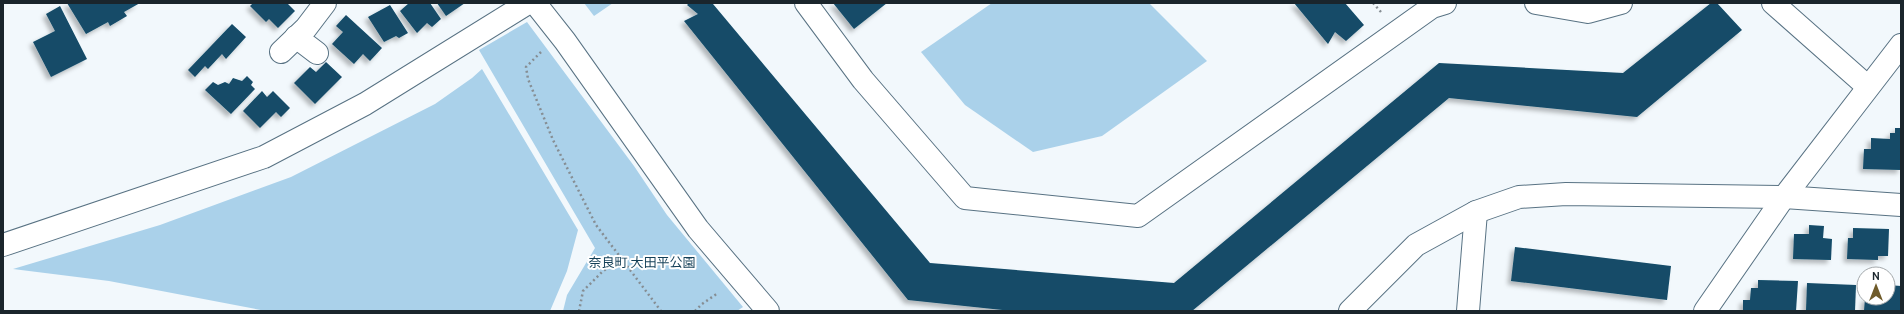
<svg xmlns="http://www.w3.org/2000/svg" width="1904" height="314" viewBox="0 0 1904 314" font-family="Cabin,'Noto Sans JP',sans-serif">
  <defs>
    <filter id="shadow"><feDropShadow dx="-3.5" dy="3.5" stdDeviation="2" flood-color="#0004"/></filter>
  </defs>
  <rect width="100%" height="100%" fill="#f2f8fc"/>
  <g fill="#aad1ea">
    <path d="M584 3H613L594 16Z"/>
    <path d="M992 3H1149L1207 61 1102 136 1033 152 965 105 921 52Z"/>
    <path d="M527 22 634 166 667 215 743 307 737 311H563L567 295 595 248 479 50Z"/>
    <path d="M482 69 578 230 567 271 550 311H266L109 281 13 269 160 225 291 177 435 104 472 78Z"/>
  </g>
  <g fill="#134b68" filter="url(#shadow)">
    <path d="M67 3H140L124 12 127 16 110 26 108 22 86 34Z"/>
    <path d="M253 3H287L295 11 278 28 269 19 266 22 250 6Z"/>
    <path d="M409 3H430L441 19 432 27 427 23 417 33 400 11Z"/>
    <path d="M437 3H465L446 16Z"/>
    <path d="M689 3 713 4 930 263 1174 283 1439 63 1623 73 1711 3H1717L1742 30 1637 117 1449 98 1192 311H1012L908 300 684 21 698 14 687 5Z"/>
    <path d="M833 3H887L854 29Z"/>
    <path d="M1294 3H1345L1364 25 1346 41 1335 32 1328 44Z"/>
    <path d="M390 5 408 33 399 38 396 36 384 42 368 17Z"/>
    <path d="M60 6 87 59 51 77 33 42 55 31 46 14Z"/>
    <path d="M346 15 382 48 370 61 363 54 354 64 332 44 343 32 336 26Z"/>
    <path d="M232 24 246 37 226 59 222 54 208 69 205 66 195 77 188 70Z"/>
    <path d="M326 62 342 77 315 104 294 83 310 67 316 72Z"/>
    <path d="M247 76 253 82 251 85 255 89 231 114 205 90 213 82 218 85 225 82 229 84 233 78 242 81Z"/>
    <path d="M262 91 267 97 273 91 290 108 281 117 276 112 260 128 243 111Z"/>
    <path d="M1895 128H1901V170L1863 169 1864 149H1871V138L1890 139V133H1895Z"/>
    <path d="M1809 225 1824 226 1823 238 1832 239 1831 260 1793 259 1794 234H1809Z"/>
    <path d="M1853 228 1889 229 1888 256H1878V260L1847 259 1848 238H1853Z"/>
    <path d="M1515 247 1671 266 1667 300 1511 281Z"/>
    <path d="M1758 280 1798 281 1796 311H1743V300H1750L1751 288H1758Z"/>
    <path d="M1807 283 1856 285 1855 311H1806Z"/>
    <path d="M1888 285 1901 286V311H1864L1865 298H1888Z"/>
  </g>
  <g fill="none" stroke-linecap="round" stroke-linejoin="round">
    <defs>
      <g id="minor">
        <path d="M535 3 565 41 698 229 768 311"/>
        <path d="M806 3 863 80 965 198 1138 216 1432 7 1445 3"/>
        <path d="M1536 3 1588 12 1621 3"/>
        <path d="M1773 3 1868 87"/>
        <path d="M296 37 317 53"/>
        <path d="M281 52 306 28 325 3"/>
        <path d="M3 245 264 157 365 104 528 3"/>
        <path d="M1350 311 1416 245 1476 212 1519 197 1566 194 1784 197 1901 205"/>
        <path d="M1468 311 1476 212"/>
        <path d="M1705 311 1784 197 1901 45"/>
      </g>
    </defs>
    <use href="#minor" stroke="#587283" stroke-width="24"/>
    <g stroke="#868e94" stroke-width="2.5" stroke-dasharray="2 3" stroke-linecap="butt">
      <path d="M1373 3 1381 12"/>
      <path d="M541 52 526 67 528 79 553 140 596 225 621 258 602 272 583 291 579 311"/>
      <path d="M621 258 661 311"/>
      <path d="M695 311 702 304 718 293"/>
    </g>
    <use href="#minor" stroke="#fff" stroke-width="22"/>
  </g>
  <g text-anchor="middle" stroke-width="4" stroke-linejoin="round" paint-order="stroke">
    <g font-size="13" fill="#133f57" stroke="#fff">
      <text x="642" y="267">奈良町 大田平公園</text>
    </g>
  </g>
  <rect width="1904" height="314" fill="none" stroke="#1a252c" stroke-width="8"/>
  <g transform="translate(1876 286)"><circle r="19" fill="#ffffff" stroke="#a3a8ab"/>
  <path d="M0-3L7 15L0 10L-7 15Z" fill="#6f5b2a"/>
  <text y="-6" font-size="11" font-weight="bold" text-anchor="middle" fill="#1a252c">N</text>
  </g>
</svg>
